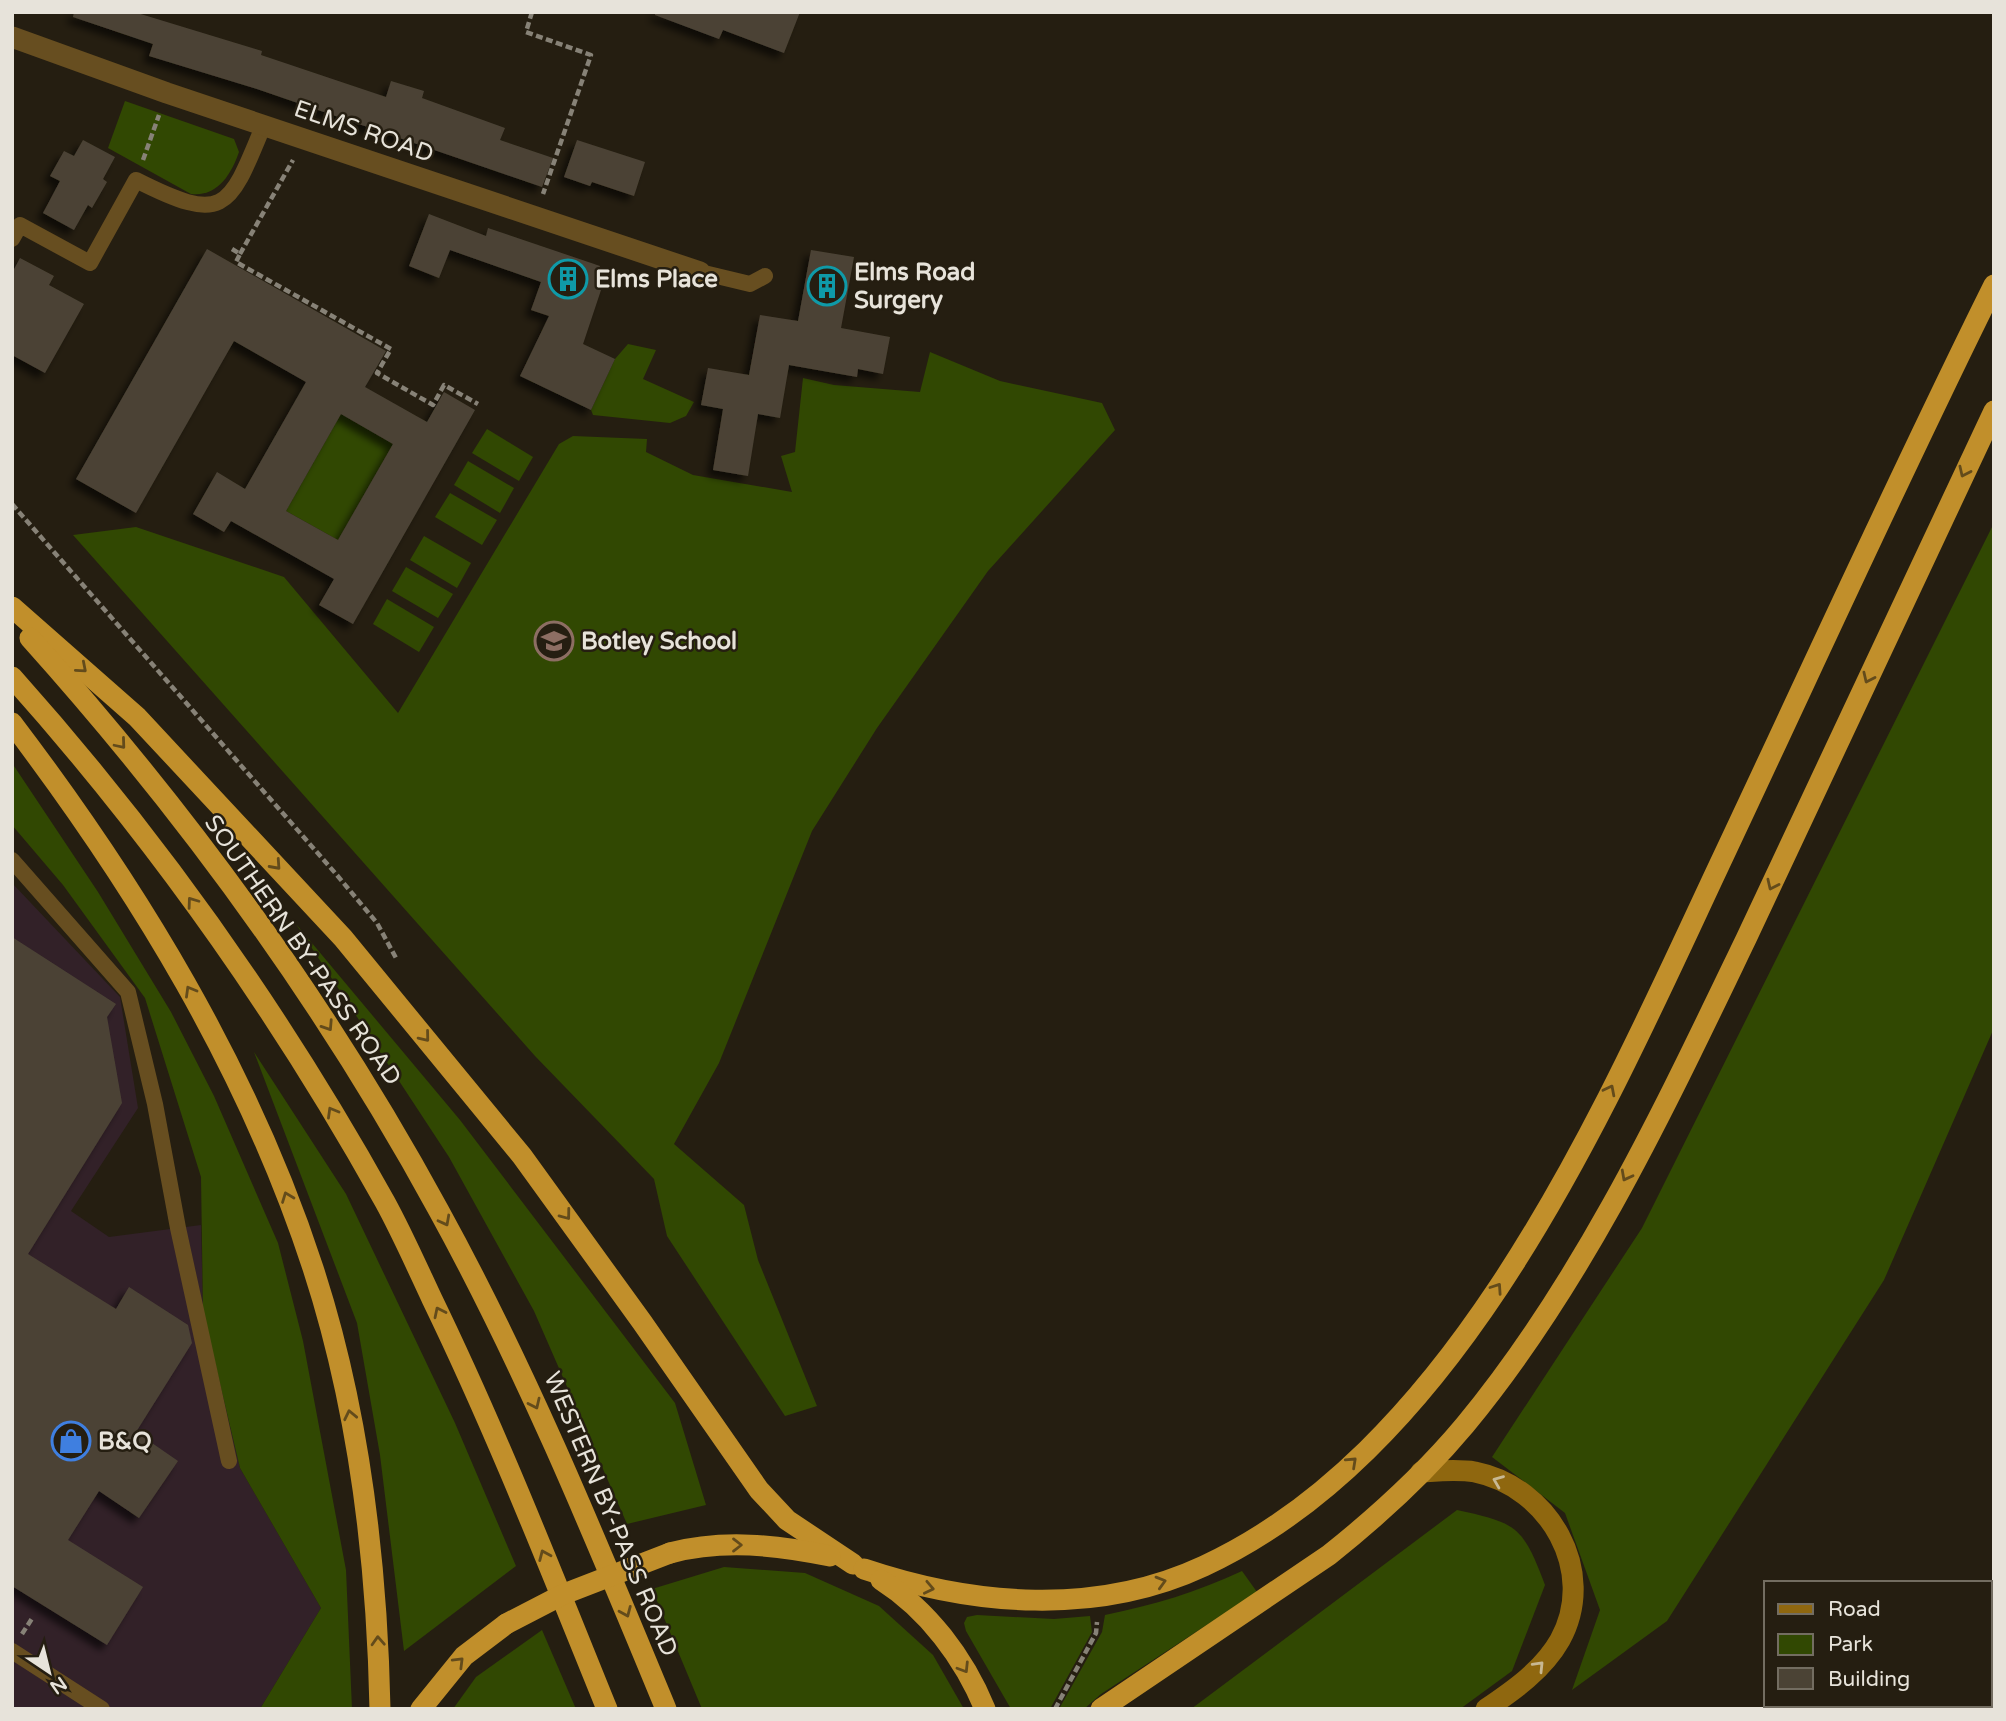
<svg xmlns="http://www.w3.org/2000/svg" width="2006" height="1721" viewBox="0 0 2006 1721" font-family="'Varela Round',sans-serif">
  <defs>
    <filter id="shadow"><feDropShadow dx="-6" dy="6" stdDeviation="3.5" flood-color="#0009"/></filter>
  </defs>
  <rect width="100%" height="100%" fill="#251e11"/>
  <path fill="#322128" d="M12 883 120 997 138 1108 71 1211 109 1237 201 1225 203 1312 240 1468 321 1608 260 1709H12Z"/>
  <g fill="#314802">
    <path d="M125 101 234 139 239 152C231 175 217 197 191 194L108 148Z"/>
    <path d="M628 344 656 350 643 379 694 402 686 416 670 423 593 415 591 410 615 359Z"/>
    <path d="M930 352 1000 381 1102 403 1115 430 988 571 877 728 812 831 719 1063 674 1144 744 1205 758 1260 817 1406 785 1416 667 1236 654 1179 535 1056 73 535 136 527 284 577 398 713 559 444 573 436 647 439 646 452 693 475 792 492 781 456 795 452 803 378 834 385 920 392Z"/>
    <path d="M341 414 393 444 338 540 286 511Z"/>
    <path d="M487 429 533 457 519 481 472 453Z"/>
    <path d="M468 461 514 488 500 513 454 485Z"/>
    <path d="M450 493 497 520 482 545 435 517Z"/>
    <path d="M1994 523V1028L1884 1280 1667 1621 1572 1690 1600 1610 1565 1513 1492 1457 1642 1228Z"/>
    <path d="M424 536 471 563 457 588 410 560Z"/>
    <path d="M406 567 453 594 438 618 392 591Z"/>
    <path d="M387 599 434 627 419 652 373 624Z"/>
    <path d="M12 763 98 892 171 1012 214 1096 278 1243 303 1341 346 1570 352 1709H260L321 1608 240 1468 203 1312 201 1177 145 998 63 885 12 825Z"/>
    <path d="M296 924 460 1120 675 1403 706 1505 627 1524 534 1311 449 1157Z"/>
    <path d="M254 1052 346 1194 455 1423 516 1566 404 1651 380 1455 357 1323Z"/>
    <path d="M1457 1510C1518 1523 1523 1527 1545 1585L1512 1671 1460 1709H1191Z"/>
    <path d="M724 1567 805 1573 879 1606 933 1655 964 1709H702L652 1589Z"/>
    <path d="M1242 1571 1257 1592 1101 1694 1084 1709H1059L1102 1632 1105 1615C1154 1605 1197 1592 1242 1571Z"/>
    <path d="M977 1615 1054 1619 1090 1616 1092 1632 1050 1709H1011L966 1631 964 1623 967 1617Z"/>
    <path d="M542 1630 576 1709H453L476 1677Z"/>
  </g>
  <g fill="#4b4335" fill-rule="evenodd" filter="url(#shadow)">
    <path d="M74 12H134L262 51 261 55 386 97 391 81 424 91 422 98 505 128 500 140 553 158 542 187 257 89 149 56 153 44 73 17Z"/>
    <path d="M655 12H800L784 53 723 30 719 39 655 15Z"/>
    <path d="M83 140 115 157 103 179 107 182 92 208 88 205 74 230 43 213 60 181 50 176 64 151 74 156Z"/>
    <path d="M577 140 645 162 634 196 592 182 590 186 564 177Z"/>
    <path d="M429 214 486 236 488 228 600 266 596 278 604 281 583 344 615 359 591 410 520 376 549 316 531 310 541 282 450 250 439 278 409 266Z"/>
    <path d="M207 249 386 351 365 387 427 422 444 392 475 410 353 624 319 605 334 579 231 521 224 532 193 514 217 472 245 489 306 382 234 341 136 513 76 479ZM341 414 393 444 338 540 286 511Z"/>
    <path d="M811 250 854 257 841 328 890 337 883 374 858 369 857 377 789 365 780 418 758 414 748 476 713 470 723 409 701 405 708 368 749 375 760 315 798 321Z"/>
    <path d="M20 258 54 276 49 285 84 304 45 373 12 355V273Z"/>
    <path d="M12 937 116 1004 107 1017 122 1103 28 1254 116 1309 129 1287 188 1325 192 1343 136 1432 178 1461 139 1518 99 1491 68 1540 143 1587 107 1645 12 1586Z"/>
  </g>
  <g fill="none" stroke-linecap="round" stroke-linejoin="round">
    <g stroke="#878277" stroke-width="4.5" stroke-dasharray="7 3.5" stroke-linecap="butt">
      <path d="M532 12 526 32 591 55 543 194"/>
      <path d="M143 160 159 115"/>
      <path d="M232 249 240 254 236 262 391 349 377 373 433 405 444 385 478 404"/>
      <path d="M240 254 293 160"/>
      <path d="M12 504 336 874 377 923 396 958"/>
      <path d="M22 1634 33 1617"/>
      <path d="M1055 1709 1096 1633 1097 1622"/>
    </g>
    <g stroke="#674e20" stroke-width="16">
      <path d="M12 239 20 225 90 263 136 180C225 225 229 210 264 124"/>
      <path d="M700 272 750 284 765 276"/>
      <path d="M12 860 128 992 155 1104 178 1228 229 1461"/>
      <path d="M12 1651 102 1709"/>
    </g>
    <path stroke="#674e20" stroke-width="21" d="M12 37 167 93 700 272"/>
    <path stroke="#8f670f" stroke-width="21" d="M1421 1472C1439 1471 1457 1469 1475 1472 1549 1487 1598 1571 1560 1640 1543 1670 1514 1690 1486 1709"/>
    <g stroke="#c18f2b" stroke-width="21">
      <path d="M12 607 137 717 343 938 522 1156 642 1322 759 1490 787 1520 853 1564"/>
      <path d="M30 638C186 812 327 1005 439 1211 527 1371 596 1540 666 1709"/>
      <path d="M12 677C155 837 281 1015 385 1202 402 1233 417 1267 432 1299 497 1433 551 1571 607 1709"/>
      <path d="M12 723C138 889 248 1069 313 1268 359 1409 377 1561 380 1709"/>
      <path d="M670 1553C723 1539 777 1545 830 1556"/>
      <path d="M864 1569C974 1606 1097 1616 1204 1566 1464 1445 1608 1101 1723 857 1813 666 1900 474 1994 285"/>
      <path d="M881 1580C928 1610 964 1658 985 1709"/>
      <path d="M421 1709 464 1656 506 1624"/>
      <path d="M1101 1709 1329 1555C1378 1516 1425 1473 1465 1425 1584 1281 1665 1107 1746 939 1830 764 1910 586 1994 411"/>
    </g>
    <path stroke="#c18f2b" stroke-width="21" d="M506 1624 564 1594 670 1553"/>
  </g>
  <defs><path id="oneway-chevron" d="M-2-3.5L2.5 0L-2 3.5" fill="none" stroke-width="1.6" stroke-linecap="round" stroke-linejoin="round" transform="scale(1.75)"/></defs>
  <g stroke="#634b1b">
    <use href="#oneway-chevron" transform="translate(1964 472) rotate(115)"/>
    <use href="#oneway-chevron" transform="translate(82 668) rotate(41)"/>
    <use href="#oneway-chevron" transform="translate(1868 678) rotate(115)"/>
    <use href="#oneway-chevron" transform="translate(121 744) rotate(50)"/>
    <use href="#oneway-chevron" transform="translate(276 865) rotate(48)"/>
    <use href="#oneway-chevron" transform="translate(1772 885) rotate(115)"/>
    <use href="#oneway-chevron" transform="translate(192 902) rotate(-126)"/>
    <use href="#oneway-chevron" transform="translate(190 991) rotate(-120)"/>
    <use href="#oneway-chevron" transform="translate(328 1026) rotate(57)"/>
    <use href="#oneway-chevron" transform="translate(425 1037) rotate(51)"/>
    <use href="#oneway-chevron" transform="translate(1610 1090) rotate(-63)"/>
    <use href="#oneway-chevron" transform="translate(332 1112) rotate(-120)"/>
    <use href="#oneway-chevron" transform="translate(1626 1176) rotate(118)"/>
    <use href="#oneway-chevron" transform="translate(287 1197) rotate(-111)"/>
    <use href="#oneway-chevron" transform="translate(566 1215) rotate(53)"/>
    <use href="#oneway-chevron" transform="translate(445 1221) rotate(62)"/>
    <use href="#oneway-chevron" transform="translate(1497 1288) rotate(-56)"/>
    <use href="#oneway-chevron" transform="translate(439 1312) rotate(-116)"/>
    <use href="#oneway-chevron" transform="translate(535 1404) rotate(65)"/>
    <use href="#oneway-chevron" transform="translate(350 1415) rotate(-102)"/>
    <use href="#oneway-chevron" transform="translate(1352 1462) rotate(-43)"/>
    <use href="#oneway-chevron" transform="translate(737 1545)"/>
    <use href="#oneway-chevron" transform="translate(544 1555) rotate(-113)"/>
    <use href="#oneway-chevron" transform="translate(1161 1582) rotate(-16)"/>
    <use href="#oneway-chevron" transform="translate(929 1588) rotate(12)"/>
    <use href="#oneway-chevron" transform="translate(626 1612) rotate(67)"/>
    <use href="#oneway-chevron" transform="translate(378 1641) rotate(-93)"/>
    <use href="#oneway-chevron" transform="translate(459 1662) rotate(-45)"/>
    <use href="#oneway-chevron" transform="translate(964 1668) rotate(58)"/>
  </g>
  <g stroke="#c8b893">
    <use href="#oneway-chevron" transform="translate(1498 1481) rotate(-158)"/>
    <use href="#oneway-chevron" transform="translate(1539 1666) rotate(-46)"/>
  </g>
  <defs>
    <symbol id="building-ring" viewBox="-11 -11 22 22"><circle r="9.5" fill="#251e11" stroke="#0f9aa8" stroke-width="1.5"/><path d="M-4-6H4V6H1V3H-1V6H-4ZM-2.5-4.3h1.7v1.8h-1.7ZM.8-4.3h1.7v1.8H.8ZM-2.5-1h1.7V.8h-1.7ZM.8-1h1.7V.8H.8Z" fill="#0f9aa8"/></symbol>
    <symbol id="school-ring" viewBox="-11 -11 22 22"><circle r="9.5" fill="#251e11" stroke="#8d6e63" stroke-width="1.5"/><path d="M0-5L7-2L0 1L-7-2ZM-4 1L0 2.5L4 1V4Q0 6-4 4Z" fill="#8d6e63"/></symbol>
    <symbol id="shop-ring" viewBox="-11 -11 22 22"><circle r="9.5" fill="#251e11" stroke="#3f7fe0" stroke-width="1.5"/><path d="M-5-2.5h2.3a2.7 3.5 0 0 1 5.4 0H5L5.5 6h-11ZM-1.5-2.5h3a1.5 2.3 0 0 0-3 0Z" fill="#3f7fe0"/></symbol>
  </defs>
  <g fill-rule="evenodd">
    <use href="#building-ring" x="546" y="257" width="44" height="44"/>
    <use href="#building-ring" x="805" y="264" width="44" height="44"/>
    <use href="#school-ring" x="532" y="619" width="44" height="44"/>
    <use href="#shop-ring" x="49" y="1419" width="44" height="44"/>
  </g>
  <g text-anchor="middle" stroke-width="5" stroke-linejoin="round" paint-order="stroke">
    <g font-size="24" fill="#e7e3da" stroke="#251e11">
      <text transform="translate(364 131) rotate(19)" y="8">ELMS ROAD</text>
      <text transform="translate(303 950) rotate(55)" y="8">SOUTHERN BY-PASS ROAD</text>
      <text transform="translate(611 1514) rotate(67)" y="8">WESTERN BY-PASS ROAD</text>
    </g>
    <g font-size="24" font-weight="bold" fill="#e7e3da" stroke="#251e11" text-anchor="start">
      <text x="854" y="280">Elms Road<tspan x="854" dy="28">Surgery</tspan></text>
      <text x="595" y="287">Elms Place</text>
      <text x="581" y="649">Botley School</text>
      <text x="98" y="1449">B&amp;Q</text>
    </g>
  </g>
  <rect width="2006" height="1721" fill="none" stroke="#e7e3da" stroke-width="28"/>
  <rect x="1764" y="1581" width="228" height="126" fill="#251e11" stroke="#736d61" stroke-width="2"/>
  <rect x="1778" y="1604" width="35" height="10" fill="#8f670f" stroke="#736d61" stroke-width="2"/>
  <text x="1828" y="1616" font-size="21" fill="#e7e3da">Road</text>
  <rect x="1778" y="1634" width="35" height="21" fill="#314802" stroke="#736d61" stroke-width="2"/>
  <text x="1828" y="1651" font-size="21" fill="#e7e3da">Park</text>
  <rect x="1778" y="1668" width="35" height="21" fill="#4b4335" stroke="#736d61" stroke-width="2"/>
  <text x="1828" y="1686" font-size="21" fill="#e7e3da">Building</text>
  <g transform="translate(49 1672) rotate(145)" stroke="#251e11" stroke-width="5" paint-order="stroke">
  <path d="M0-5L12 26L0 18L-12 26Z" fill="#e7e3da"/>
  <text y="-10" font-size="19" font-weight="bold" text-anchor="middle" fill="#e7e3da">N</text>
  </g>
</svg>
